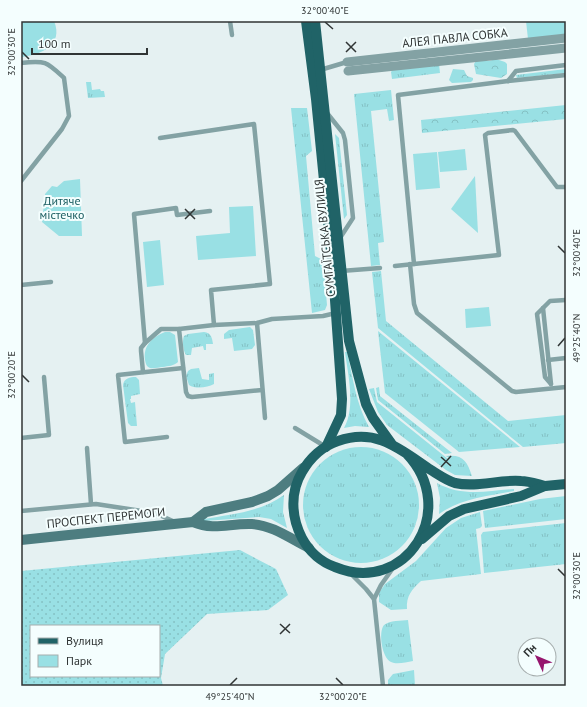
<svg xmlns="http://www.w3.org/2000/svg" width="587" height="707" viewBox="0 0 587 707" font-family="'PT Sans',sans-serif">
  <defs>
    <pattern id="grass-tufts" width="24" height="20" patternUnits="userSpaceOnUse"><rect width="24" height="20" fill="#99e0e4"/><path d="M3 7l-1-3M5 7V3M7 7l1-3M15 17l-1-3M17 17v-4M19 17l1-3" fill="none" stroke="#84c1c4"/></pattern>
    <pattern id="forest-crowns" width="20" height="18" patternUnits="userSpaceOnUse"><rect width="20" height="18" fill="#99e0e4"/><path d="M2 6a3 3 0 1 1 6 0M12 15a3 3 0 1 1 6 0" fill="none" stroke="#84c1c4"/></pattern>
    <pattern id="garden-dots" width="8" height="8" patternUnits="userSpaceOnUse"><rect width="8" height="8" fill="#99e0e4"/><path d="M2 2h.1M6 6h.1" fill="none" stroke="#84c1c4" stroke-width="1.8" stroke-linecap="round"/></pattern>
  </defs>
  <rect width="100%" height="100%" fill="#e5f1f2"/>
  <g fill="url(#grass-tufts)">
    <path d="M439 64 440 73 392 79 391 72 393 69Z"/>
    <path d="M566 69V73L517 78 516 75Z"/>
    <path d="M86 82H91L92 90 100 89 101 91H104L105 97 88 98Z"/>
    <path d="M391 90 394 120 389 121 387 109 371 111 384 242 378 243 380 265 371 266 354 94Z"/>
    <path d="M291 108H307L312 151 306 156 315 256 323 260 327 305 325 310 312 313Z"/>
    <path d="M335 134 339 138 347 215 344 219Z"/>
    <path d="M381 271 386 321 508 421 566 415V443L523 447 378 328 372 272Z"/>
    <path d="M250 327 253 330 255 345 252 349 234 351 232 338 224 339V334L229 330Z"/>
    <path d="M378 331 520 447 459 452 385 393Z"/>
    <path d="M204 332C211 333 212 337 213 344H206V350H204L203 346 192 348 191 355H186C183 350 182 341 184 336L188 334Z"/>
    <path d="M345 352H347C353 378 356 404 369 427L355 426 344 428C356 407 348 375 345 352Z"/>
    <path d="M199 368 202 379 209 380V374L214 373V384C207 388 195 389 189 385L186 376 188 371 191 369Z"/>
    <path d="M136 377 139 380 140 394 131 396V399H130L131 403 135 402 137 426H131L128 423 123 385C124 378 130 377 136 377Z"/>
    <path d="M379 387 380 396 452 453 445 454 378 400 376 388Z"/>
    <path d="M374 388 377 402 448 459 449 458 446 456C463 454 467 461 472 476L455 475 446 470 387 425 378 412 369 389Z"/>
    <circle cx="361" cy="505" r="58"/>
    <path d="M437 483C462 497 487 491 514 489V491C488 496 462 498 439 514L440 498Z"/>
    <path d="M284 495 283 512 287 528 271 519 259 517 204 521V519C231 514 261 512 284 495Z"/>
    <path d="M566 496V519L485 528 483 511 540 499Z"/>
    <path d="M480 512 482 526 480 528 476 529 481 574 421 581C412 589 406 596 407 609L391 610 379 602V593L385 584 416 561 446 528 461 518Z"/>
    <path d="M566 523V564L484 573 481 535 483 532Z"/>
    <path d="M408 620 413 661C406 662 397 665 391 662 382 658 378 632 384 625 390 620 401 621 408 620Z"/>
    <path d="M414 670 415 686H388V680L393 674Z"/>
  </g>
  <g fill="url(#forest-crowns)">
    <path d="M496 59 505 62 507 64V74L501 78 476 74 474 64 476 61H489Z"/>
    <path d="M453 69 464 70 467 76 473 78V80L471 82 452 83 449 80Z"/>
    <path d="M566 105V119L422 133 421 120Z"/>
  </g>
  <g fill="#99e0e4">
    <path d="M21 21H54C64 45 41 55 21 57Z"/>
    <path d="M526 21H566V35L528 39Z"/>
    <path d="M465 149 467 170 440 172 438 152Z"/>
    <path d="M437 152 440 188 416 190 413 154Z"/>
    <path d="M475 176 478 233 451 209Z"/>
    <path d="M80 179 82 236H59L42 222 45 194 52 186 57 187 64 181Z"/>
    <path d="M253 206 256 256 198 260 196 236 230 233 229 207Z"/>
    <path d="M160 240 164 285 147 287 143 242Z"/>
    <path d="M489 307 491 326 466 328 465 309Z"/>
    <path d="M165 332H170L175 335 178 362C174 366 168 366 163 367 159 367 154 369 150 368 146 366 146 364 145 360 143 346 152 337 165 332Z"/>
  </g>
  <path fill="url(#garden-dots)" fill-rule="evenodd" d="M240 550 276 569 288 595 268 610 207 614 165 654 161 678 163 686H21V571ZM31 626H159V676H31Z"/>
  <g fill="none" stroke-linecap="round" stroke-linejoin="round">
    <g stroke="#83a2a4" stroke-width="4.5">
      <path d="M230 21 232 35"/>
      <path d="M21 63C46 60 47 62 64 78L69 116 62 129 21 181"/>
      <path d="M320 70 347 62"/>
      <path d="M508 81 516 71 566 65"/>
      <path d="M327 113 343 133 345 140 353 218 340 238"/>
      <path d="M160 138 254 124 270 284 211 290 214 325"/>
      <path d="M410 264 414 304 417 313 512 391 516 392 566 387"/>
      <path d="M414 264 398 95 508 81 566 75"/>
      <path d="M395 266 499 255 485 135 488 133 513 130 515 131 557 187H566"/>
      <path d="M341 271 380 268"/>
      <path d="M21 285 51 282"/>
      <path d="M543 308 551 384"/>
      <path d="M257 323 265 418"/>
      <path d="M179 329 186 392 188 396 192 397 262 390"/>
      <path d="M145 343 161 329H179L214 325 257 323 272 319 323 316 336 313"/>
      <path d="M548 360 566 358"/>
      <path d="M143 372 141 351V348L145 343 134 214 176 208 177 215 210 211"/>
      <path d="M551 384 545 377 537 314 550 301 566 300"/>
      <path d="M295 428 326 447"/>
      <path d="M167 437 125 442 118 375 183 368"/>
      <path d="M21 438 49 435 44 377"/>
      <path d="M87 448 91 504"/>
      <path d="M21 511 96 504 155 513 175 522"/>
      <path d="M349 572 366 589 374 599"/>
      <path d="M383 686 374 599 381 585 393 568"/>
    </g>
    <g stroke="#83a2a4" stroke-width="9">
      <path d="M347 62 566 38"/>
      <path d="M348 71 566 48"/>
    </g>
    <g stroke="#4d7d80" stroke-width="10">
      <path d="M193 522 206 512 252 502 268 496 278 490 303 468"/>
      <path d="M21 540 193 522C215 531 229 523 252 524 272 525 291 539 309 548"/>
    </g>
    <g stroke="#206367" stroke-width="10">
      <path d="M306 21 316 99 333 272 342 399 341 415 326 447"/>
      <path d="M315 21 349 341 366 404 373 418 391 443"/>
      <path d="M407 454C460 510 406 596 335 567 321 562 309 551 302 538 291 517 290 492 302 472 310 458 323 446 338 441 377 427 401 450 431 470 439 475 446 480 455 483 477 488 500 479 521 481 529 481 537 484 545 486"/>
      <path d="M422 539 449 516 464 509 521 496 545 486 566 484"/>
    </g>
  </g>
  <path fill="none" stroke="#303535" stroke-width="1.5" d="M325 22 333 29M346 42 356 52M22 52 29 59M346 52 356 42M185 209 195 219M185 219 195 209M558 246 565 253M558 346 565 338M22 375 29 382M441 457 451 466M441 467 451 456M558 569 565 576M280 624 290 633M280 634 290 624M336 678 343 685M230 685 237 678"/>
  <g text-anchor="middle" stroke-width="4" stroke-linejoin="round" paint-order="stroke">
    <g font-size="12" fill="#303535" stroke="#f4fefe">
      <text transform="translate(455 38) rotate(-6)" y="4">АЛЕЯ ПАВЛА СОБКА</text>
      <text transform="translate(325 238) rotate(-96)" y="4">СУМГАЇТСЬКА ВУЛИЦЯ</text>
      <text transform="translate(106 518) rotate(-6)" y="4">ПРОСПЕКТ ПЕРЕМОГИ</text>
    </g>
    <g font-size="12" fill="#1b5d61" stroke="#f4fefe">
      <text x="62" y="205">Дитяче<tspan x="62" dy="14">містечко</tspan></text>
    </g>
  </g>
  <rect width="587" height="707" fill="none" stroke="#f4fefe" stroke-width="44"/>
  <rect x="30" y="625" width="130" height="52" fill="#f4fefe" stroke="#a6aeae"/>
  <rect x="38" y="638" width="20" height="6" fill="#206367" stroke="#a6aeae"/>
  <text x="66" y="645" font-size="12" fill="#303535">Вулиця</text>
  <rect x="38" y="655" width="20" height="12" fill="#99e0e4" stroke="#a6aeae"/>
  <text x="66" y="665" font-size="12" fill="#303535">Парк</text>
  <g transform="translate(537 657) rotate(314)"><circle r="19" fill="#f4fefe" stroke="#a6aeae"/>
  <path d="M0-3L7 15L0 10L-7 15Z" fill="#96166e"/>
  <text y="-6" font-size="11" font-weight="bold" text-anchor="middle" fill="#303535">Пн</text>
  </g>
  <path d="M32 48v6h115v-6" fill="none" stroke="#303535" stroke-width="2"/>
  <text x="38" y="48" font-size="12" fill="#303535" stroke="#f4fefe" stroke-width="3" paint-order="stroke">100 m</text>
  <rect x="22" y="22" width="543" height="663" fill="none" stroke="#303535" stroke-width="1.5"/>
  <g font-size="10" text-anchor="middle" fill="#303535">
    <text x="325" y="14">32°00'40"E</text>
    <text transform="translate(11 52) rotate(-90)" y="4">32°00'30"E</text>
    <text transform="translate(576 253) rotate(-90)" y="4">32°00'40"E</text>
    <text transform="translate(576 338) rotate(-90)" y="4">49°25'40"N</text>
    <text transform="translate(11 375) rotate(-90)" y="4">32°00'20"E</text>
    <text transform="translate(576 576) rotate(-90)" y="4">32°00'30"E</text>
    <text x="230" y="700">49°25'40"N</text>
    <text x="343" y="700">32°00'20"E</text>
  </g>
</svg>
